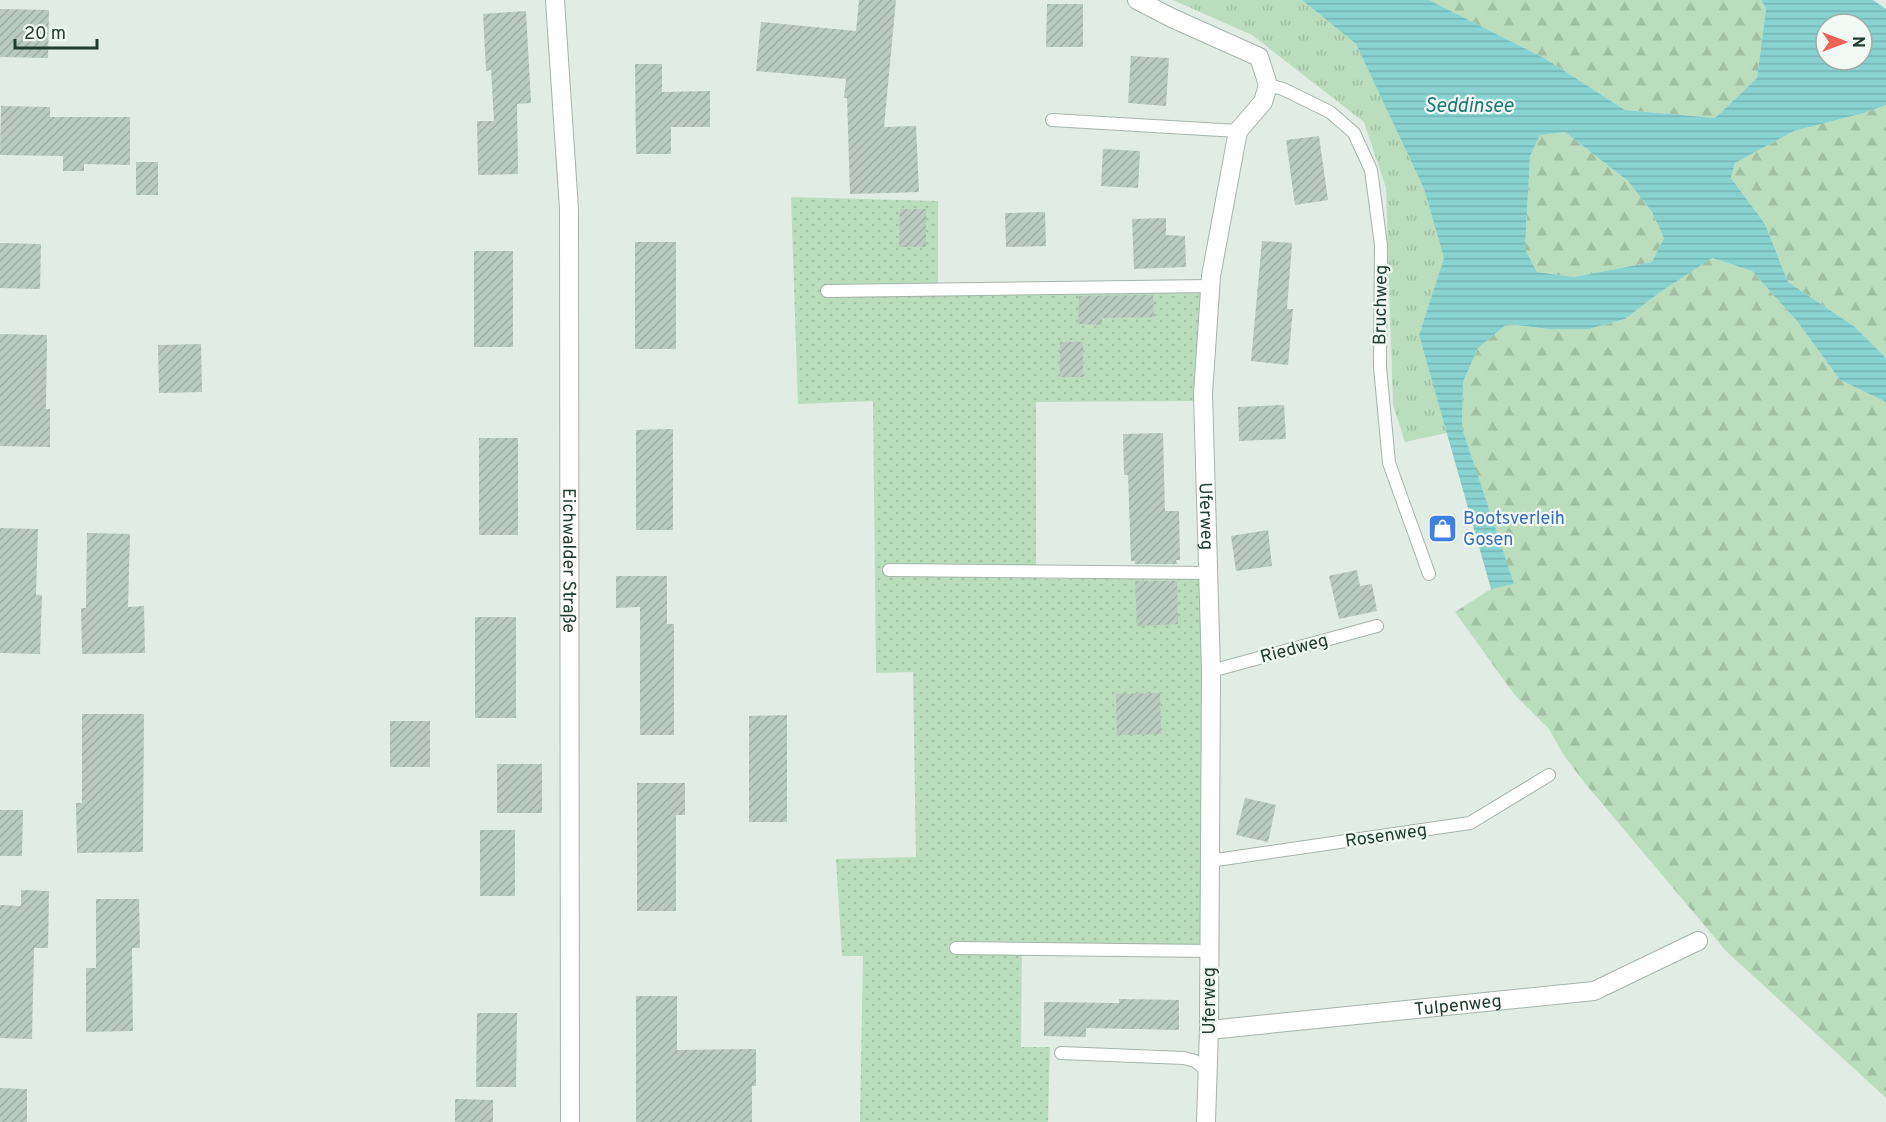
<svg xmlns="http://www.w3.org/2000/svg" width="1886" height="1122" viewBox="0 0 1886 1122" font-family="Overpass,sans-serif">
  <defs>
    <pattern id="grass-tufts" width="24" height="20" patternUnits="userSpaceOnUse" patternTransform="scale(1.5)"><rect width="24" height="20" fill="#baddbd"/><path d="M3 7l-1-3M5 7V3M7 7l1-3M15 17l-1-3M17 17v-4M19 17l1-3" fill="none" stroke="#a0bfa3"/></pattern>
    <pattern id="forest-firs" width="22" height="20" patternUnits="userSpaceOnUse" patternTransform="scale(1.5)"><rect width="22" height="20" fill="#baddbd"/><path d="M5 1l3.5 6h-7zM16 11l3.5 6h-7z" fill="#a0bfa3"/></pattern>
    <pattern id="garden-dots" width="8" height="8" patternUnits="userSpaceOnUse" patternTransform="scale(1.5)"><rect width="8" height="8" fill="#baddbd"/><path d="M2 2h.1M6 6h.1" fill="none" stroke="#a0bfa3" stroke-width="1.8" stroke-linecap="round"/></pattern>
    <pattern id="water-rules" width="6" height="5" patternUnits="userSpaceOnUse" patternTransform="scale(1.5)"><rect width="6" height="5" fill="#88d2d0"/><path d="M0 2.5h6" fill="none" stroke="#75b5b3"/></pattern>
    <pattern id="building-hatch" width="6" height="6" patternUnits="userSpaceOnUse" patternTransform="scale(1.5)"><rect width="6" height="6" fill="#b9cac0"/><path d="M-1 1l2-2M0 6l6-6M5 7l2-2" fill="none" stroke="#9faea5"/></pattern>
  </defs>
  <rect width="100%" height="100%" fill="#e1ece5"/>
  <path fill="url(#grass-tufts)" d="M1173 0H1302L1356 44 1424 189 1444 258 1419 335 1447 433 1405 442 1393 405 1386 188 1364 122 1252 35Z"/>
  <g fill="url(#forest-firs)">
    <path d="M1429 0H1761L1766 7 1757 78 1715 118 1625 110 1546 59Z"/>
    <path d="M1886 105V358L1855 327 1788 282 1765 224 1731 178 1735 163 1794 131 1864 113Z"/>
    <path d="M1565 132 1628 181 1652 212 1664 238 1652 262 1574 277 1537 272 1525 249 1530 156 1540 134Z"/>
    <path d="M1711 258 1752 271 1797 321 1840 380 1886 402V1098L1726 951 1584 782 1563 754 1549 729 1514 694 1455 612 1491 589 1513 584 1462 428 1463 382 1478 348 1507 324 1548 329H1589L1625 319 1659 293Z"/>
  </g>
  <path fill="url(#garden-dots)" d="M791 197 938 201V293H1203L1193 401 1036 402V567L1043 579H1202L1201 951H1022L1021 1047H1050L1048 1122H860L863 956H842L836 859 916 857 913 672 876 673 873 401 798 404Z"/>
  <path fill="url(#water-rules)" fill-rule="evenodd" d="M1302 0H1429L1546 59 1625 110 1715 118 1757 78 1766 8 1761 0H1873L1886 9V105L1864 113 1794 131 1735 163 1731 178 1765 224 1788 282 1855 327 1886 358V402L1840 380 1797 321 1752 271 1712 258 1659 293 1625 319 1589 329H1548L1507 324 1478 348 1463 382 1462 428 1514 584 1491 589 1419 335 1444 258 1424 189 1356 44ZM1826 24H1862V60H1826ZM1565 132 1628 181 1652 212 1664 238 1652 262 1574 277 1537 272 1525 249 1530 156 1540 135Z"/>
  <g fill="url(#building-hatch)">
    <path d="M859 0H896L884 127 916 126 919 192 850 194 847 98H844L846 79 756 71 761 22 856 31Z"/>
    <path d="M1047 4H1083V47H1046Z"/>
    <path d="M0 9 49 10 48 58 0 57Z"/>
    <path d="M526 11 531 103 517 104 518 174 478 175 477 121H494L491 70 486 71 483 14Z"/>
    <path d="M1131 56 1169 58 1166 106 1128 103Z"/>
    <path d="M635 64H662V92L710 91V127H671V154H636Z"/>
    <path d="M1 106 50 107V117H130V165L84 164V171H63V156L0 155Z"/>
    <path d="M1319 136 1328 200 1295 205 1286 140Z"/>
    <path d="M1103 149 1140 151 1138 188 1101 186Z"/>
    <rect x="136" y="162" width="22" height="33"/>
    <path d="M900 209H926V247H899Z"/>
    <path d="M1045 212 1046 246 1006 247 1005 213Z"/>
    <path d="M1166 218V235L1185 236 1186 267 1134 269 1132 219Z"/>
    <path d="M1262 241 1292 243 1287 309H1293L1288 365 1251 361Z"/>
    <rect x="635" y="242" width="41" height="107"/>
    <path d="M0 243 41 244 40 289 0 288Z"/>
    <rect x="474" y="251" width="39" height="96"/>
    <path d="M1153 295 1154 317 1102 318V325L1078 324 1079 296Z"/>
    <path d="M0 334 47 335 46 409H50V447L0 446Z"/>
    <rect x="1060" y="342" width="23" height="35"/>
    <path d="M201 344 202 392 159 393 158 345Z"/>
    <path d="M1284 405 1286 439 1239 441 1238 407Z"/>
    <path d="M673 429V530H636V430Z"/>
    <path d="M1163 433 1165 511H1179L1180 560H1176L1177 564H1135V561H1131L1128 475H1124L1123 434Z"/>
    <rect x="479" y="438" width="39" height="97"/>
    <path d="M0 528 38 529 36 595H42L40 654 0 653Z"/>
    <path d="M1268 530 1272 566 1236 571 1231 536Z"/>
    <path d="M87 533 130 534 128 607 144 606 145 653 82 654 81 608H86Z"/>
    <path d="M1357 570 1360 586 1372 584 1377 611 1339 619 1329 576Z"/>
    <path d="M616 576H667V624H674V735H640V607L616 608Z"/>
    <path d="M1135 581H1177L1178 624 1137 626Z"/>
    <rect x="475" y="617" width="41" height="101"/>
    <path d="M1160 693 1161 734 1117 735 1116 694Z"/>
    <path d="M82 714H144L143 852 77 853 76 803H82Z"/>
    <path d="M787 715V822H749V716Z"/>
    <rect x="390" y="721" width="40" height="46"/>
    <rect x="497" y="764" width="45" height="49"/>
    <path d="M637 783H685V815H676V911H637Z"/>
    <path d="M1245 798 1276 805 1268 842 1236 835Z"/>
    <path d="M0 810H23L22 856H0Z"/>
    <rect x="480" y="830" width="35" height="66"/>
    <path d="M21 890 49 891 48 948H34L32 1039 0 1038V905L21 906Z"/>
    <path d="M96 899H139L140 948H132L133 1031 86 1032V968H96Z"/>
    <path d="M636 996H677V1050L756 1049V1086H752V1122H636Z"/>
    <path d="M1119 999 1179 1000V1030L1086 1028V1037L1044 1036V1002L1119 1003Z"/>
    <path d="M477 1013H517L516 1087H476Z"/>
    <path d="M0 1088 27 1089V1122H0Z"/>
    <path d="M455 1099 493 1100V1122H455Z"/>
  </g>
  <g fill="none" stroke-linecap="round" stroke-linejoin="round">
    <defs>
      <g id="service">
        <path d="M1268 85 1283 89 1330 112 1354 133 1371 170 1381 245 1380 367 1389 463 1429 574"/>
        <path d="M1052 120 1238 131"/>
        <path d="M827 291 1211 286"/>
        <path d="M889 570 1209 573"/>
        <path d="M1211 671 1377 626"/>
        <path d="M1209 861 1470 823 1549 775"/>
        <path d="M956 948 1209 951"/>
        <path d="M1061 1053 1184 1058 1195 1061 1208 1072"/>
      </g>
      <g id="minor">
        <path id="s1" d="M555 0 569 209 570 1122"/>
        <path id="s2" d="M1137 0 1172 18 1259 57 1268 85 1263 102 1238 131 1211 276 1203 394 1211 671 1209 1030 1206 1122"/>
        <path id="s3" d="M1209 1030 1594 991 1698 941"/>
      </g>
    </defs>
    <use href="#service" stroke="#a4b4ab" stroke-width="14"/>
    <use href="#minor" stroke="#a4b4ab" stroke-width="20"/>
    <use href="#service" stroke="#fff" stroke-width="12"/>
    <use href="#minor" stroke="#fff" stroke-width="18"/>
  </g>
  <defs>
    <symbol id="shop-square" viewBox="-11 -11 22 22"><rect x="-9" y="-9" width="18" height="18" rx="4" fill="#3f7fe0" stroke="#f2f8f4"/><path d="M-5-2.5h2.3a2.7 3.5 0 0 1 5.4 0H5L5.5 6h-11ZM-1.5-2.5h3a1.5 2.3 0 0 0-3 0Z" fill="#fff"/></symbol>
  </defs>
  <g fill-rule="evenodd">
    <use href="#shop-square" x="1426" y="512" width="33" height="33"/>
  </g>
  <g text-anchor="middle" stroke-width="4.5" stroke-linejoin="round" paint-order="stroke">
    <g font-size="18" fill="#213d30" stroke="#f2f8f4">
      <text transform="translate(1380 305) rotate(-89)" y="6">Bruchweg</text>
      <text dy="6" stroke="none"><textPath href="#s2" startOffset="608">Uferweg</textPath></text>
      <text dy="6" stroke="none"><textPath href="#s1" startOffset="561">Eichwalder Straße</textPath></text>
      <text transform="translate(1294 648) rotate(-15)" y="6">Riedweg</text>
      <text transform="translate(1386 835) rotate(-8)" y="6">Rosenweg</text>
      <text transform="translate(1209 1001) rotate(-90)" y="6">Uferweg</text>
      <text dy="6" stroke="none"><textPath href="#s3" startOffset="250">Tulpenweg</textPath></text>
    </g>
    <g font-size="18" fill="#366cbe" stroke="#f2f8f4" text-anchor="start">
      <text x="1463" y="524">Bootsverleih<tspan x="1463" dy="21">Gosen</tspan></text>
    </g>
    <g font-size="20" font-style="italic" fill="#1b7978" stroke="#f2f8f4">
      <text x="1469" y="112">Seddinsee</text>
    </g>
  </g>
  <g transform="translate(1844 42) rotate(90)"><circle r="28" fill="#f2f8f4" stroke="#9eada6" stroke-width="1.5"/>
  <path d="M0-4.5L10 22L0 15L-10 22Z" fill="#f36257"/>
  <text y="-9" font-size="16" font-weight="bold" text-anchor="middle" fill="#213d30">N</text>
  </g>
  <path d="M15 39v9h82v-9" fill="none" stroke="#213d30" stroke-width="3"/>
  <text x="24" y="39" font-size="18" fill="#213d30" stroke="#f2f8f4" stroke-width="4.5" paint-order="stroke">20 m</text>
</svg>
